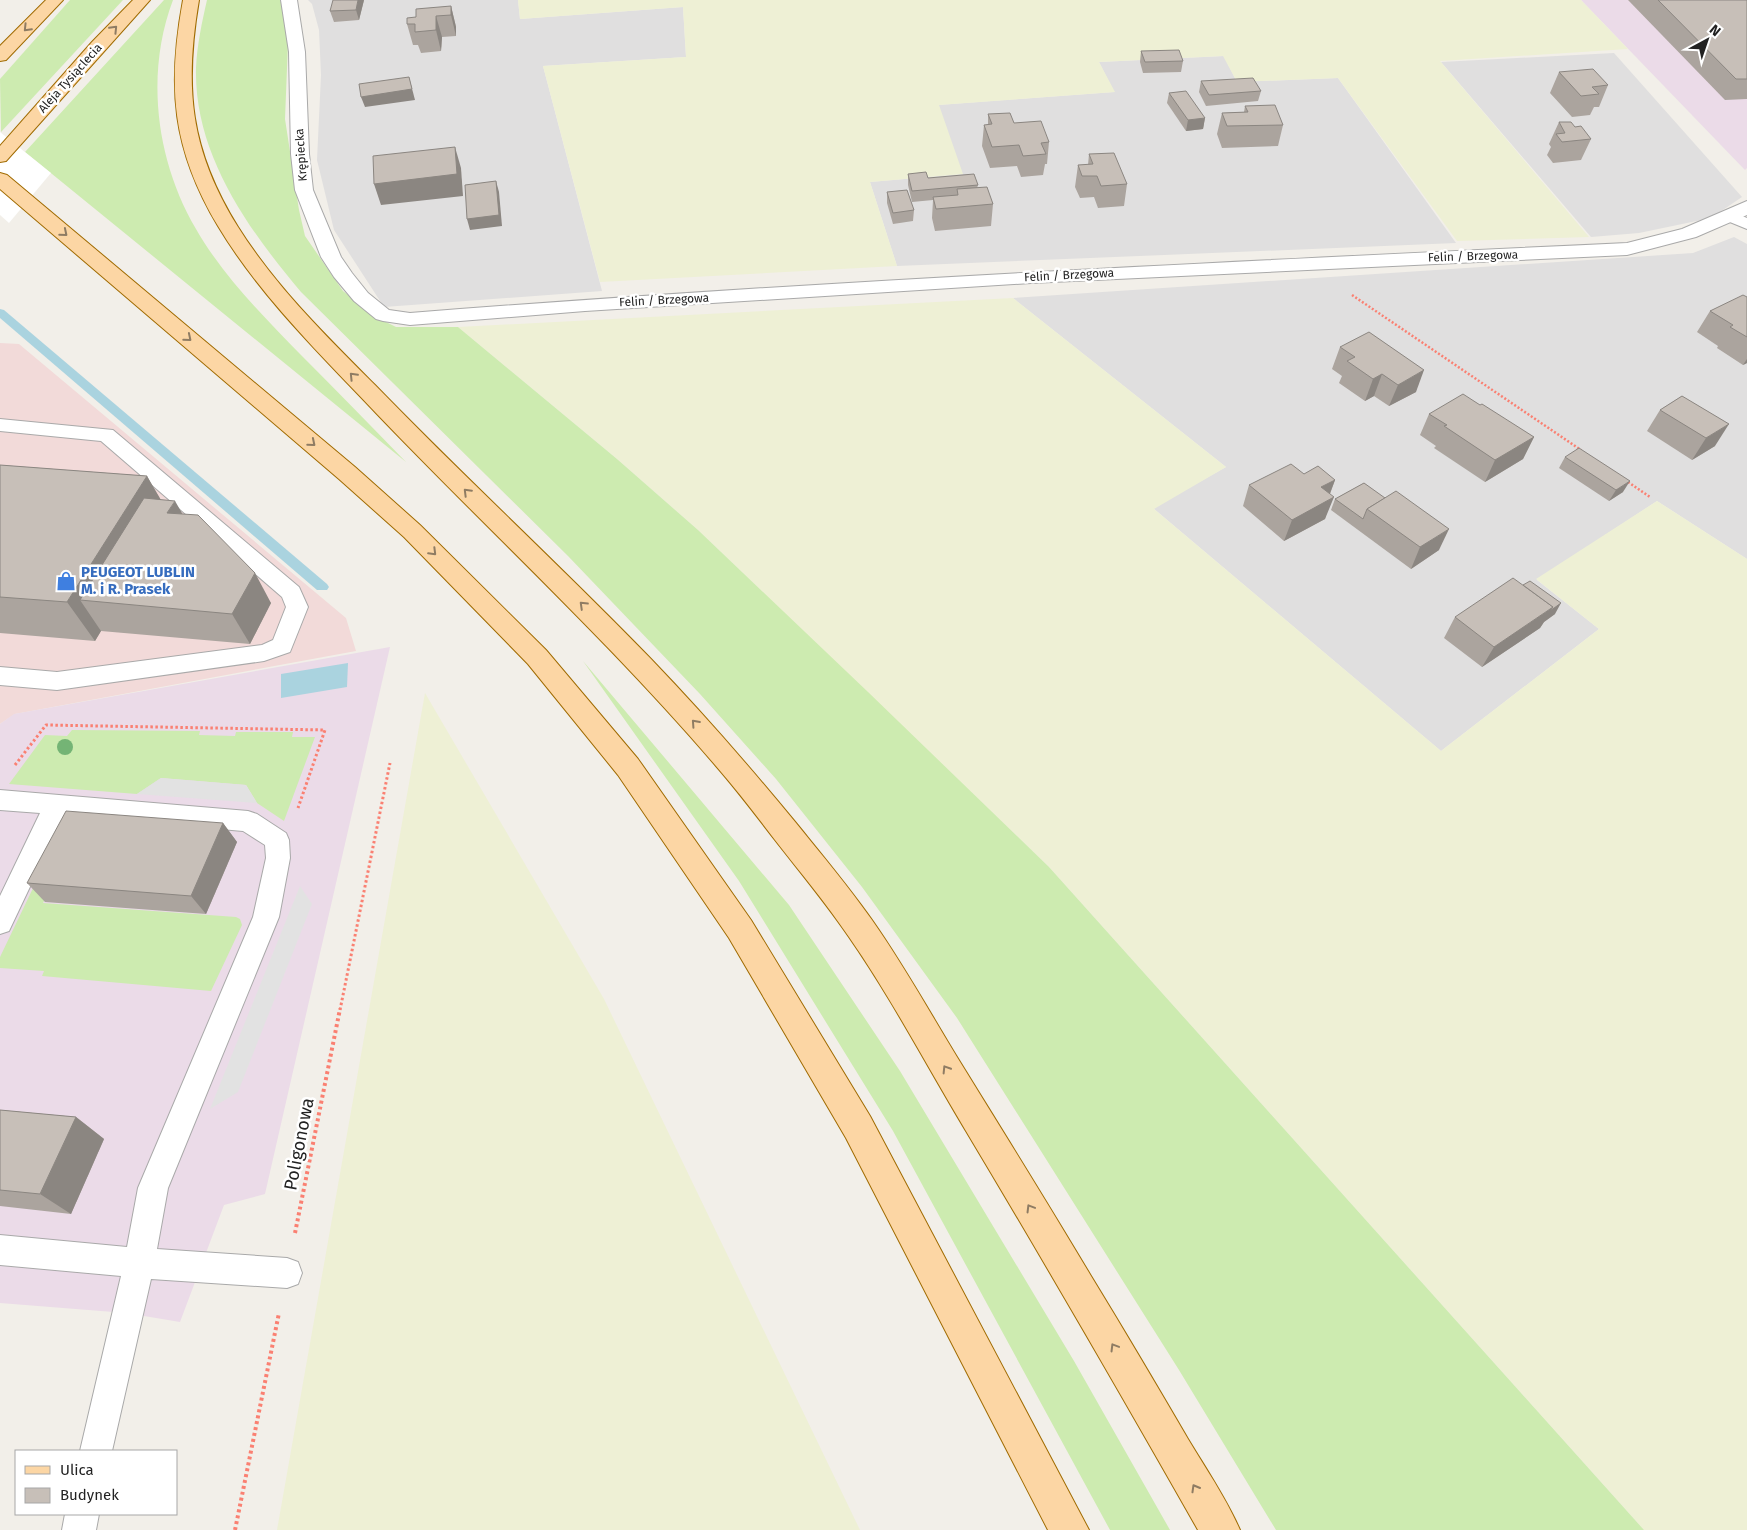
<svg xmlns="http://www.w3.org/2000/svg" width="1747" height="1530" viewBox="0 0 1747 1530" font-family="'Fira Sans',sans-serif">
  <rect width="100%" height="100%" fill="#f2efe9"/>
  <g fill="#e0dfdf">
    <path d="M308 0H518L520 19 683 7 686 57 543 66 602 291 384 307 334 230 317 160 321 75 319 30 312 4Z"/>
    <path d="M1614 53 1742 197 1711 218 1639 233 1591 237 1441 62Z"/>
    <path d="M1224 56 1237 82 1338 78 1456 243 897 266 870 182 962 174 938 105 1114 92 1099 62Z"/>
    <path d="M1734 237 1747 244V559L1657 501 1537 580 1599 629 1441 751 1153 508 1226 467 1013 298 1693 253Z"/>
  </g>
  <path fill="#f2dad9" d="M0 343 19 344 346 618 356 651 15 714 0 724Z"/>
  <g fill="#ebdbe8">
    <path d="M1581 0H1747V168L1745 170Z"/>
    <path d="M390 647 265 1194 224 1205 180 1322 126 1313 0 1303V724L14 714Z"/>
  </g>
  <g fill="#eef0d5">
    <path d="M518 0H1581L1628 49 1440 61 1589 237 1457 241 1338 78 1237 82 1223 56 1099 62 1115 92 939 105 963 174 870 182 897 266 600 282 543 66 686 57 683 7 520 19Z"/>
    <path d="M1013 298 1226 467 1154 509 1441 751 1599 629 1536 579 1657 501 1747 559V1530H1644L1049 867 698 530 617 459 458 327Z"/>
    <path d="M425 693 604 999 860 1530H277Z"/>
  </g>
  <g fill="#cdebb0">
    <path d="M70 0H123L1 132 0 79Z"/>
    <path d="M164 0H173C145 74 156 161 196 229 223 276 263 316 300 354 336 390 371 426 406 462L25 152Z"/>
    <path d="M207 0H280L284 10 288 43 285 119 299 210 305 236 343 291 374 316 396 327H458L617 459 698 530 868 692 1049 867 1644 1530H1276L1179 1370 957 1018 862 887 776 779 700 694 568 556 301 292C248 229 194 154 196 68 197 45 202 22 207 0Z"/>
    <path d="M583 661 789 905 900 1071 1074 1361 1170 1530H1110L893 1131 739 881Z"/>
    <path d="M72 730 200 731 199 735 235 736 236 732H293L292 737H315L284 821 257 803 246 785 161 778 137 794 9 784 45 735 67 736Z"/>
    <path d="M82 828 43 903 236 917 240 919 242 925 211 991 42 976 44 971 0 968V957L58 836Z"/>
  </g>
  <g fill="#e2e2e2">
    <path d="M161 778 246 785 257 803 137 794Z"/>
    <path d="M300 886 312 904 238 1092 210 1109Z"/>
  </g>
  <path fill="#aad3df" d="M348 663 347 687 281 698V674Z"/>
  <path fill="#fff" d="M0 132 51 173 9 223 0 215Z"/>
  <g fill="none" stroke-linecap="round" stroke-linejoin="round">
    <path fill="#aad3df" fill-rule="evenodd" d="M0 309 4 310 327 584 329 587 327 590H317L0 318Z"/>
    <defs>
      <g id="service">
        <path d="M1731 211 1747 218V229L1725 220 1723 216 1725 212Z"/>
        <path d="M0 419 113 430 299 587 308 607 290 652 264 661 57 690 0 685V667L57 672 262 645 273 640 286 607 282 597 101 441 0 431Z"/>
        <path d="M0 790 248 811 257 814 286 833 289 840 290 858 279 917 168 1188 157 1249 287 1258 298 1262 302 1273 298 1284 287 1288 151 1279 112 1451H80L121 1276 0 1265V1235L127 1247 138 1188 253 917 266 858 265 845 243 831 64 815 9 931 0 934V896L40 813 0 810Z"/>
        <path d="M65 1514H99L96 1530H62Z"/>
      </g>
      <path id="minor" d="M281 0H297L305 52 309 154 313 190 341 257 352 273 368 293 389 310 410 313C815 281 1221 262 1627 243L1682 229 1747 201V215L1696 237 1627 255 1031 283 585 311 410 325 383 321 376 319 354 301 334 277 321 257 295 190 291 154 289 52Z"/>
      <g id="primary">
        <path d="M46 0H63L6 60 0 61V46Z"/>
        <path d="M133 0H150L6 161 0 162V146L92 42Z"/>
        <path d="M183 0H199C184 88 190 150 238 227 275 286 326 336 375 385 465 478 561 566 651 659 702 712 749 766 796 823 822 855 848 886 872 920 903 964 929 1011 957 1057 1002 1130 1047 1202 1091 1276 1124 1330 1156 1384 1188 1439 1206 1469 1226 1498 1240 1530H1198C1122 1396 1045 1263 966 1131 927 1066 892 999 849 937 826 903 800 872 775 840 756 815 737 790 716 766 610 642 489 531 376 413 320 354 260 296 218 226 172 149 167 87 183 0Z"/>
        <path d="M0 173 7 175 355 467 420 525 546 650 638 759 751 920 870 1116 1089 1530H1048L846 1138 729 938 618 775 528 664 404 537 339 479 0 189Z"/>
      </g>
    </defs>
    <use href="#service" stroke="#a9a9a9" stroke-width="2"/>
    <use href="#minor" stroke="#a9a9a9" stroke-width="2"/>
    <use href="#primary" stroke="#a06b00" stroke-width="2"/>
    <g stroke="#fa8072" stroke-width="2.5" stroke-dasharray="2 2" stroke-linecap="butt">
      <path d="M1352 295 1581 450"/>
      <path d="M1628 482 1650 497"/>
    </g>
    <g stroke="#fa8072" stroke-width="3" stroke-dasharray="2.5 2.5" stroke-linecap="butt">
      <path d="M15 765 46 725 325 730 298 808"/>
      <path d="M340 1010 390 763"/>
    </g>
    <g stroke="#fa8072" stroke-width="4" stroke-dasharray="3 3" stroke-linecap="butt">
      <path d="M295 1233 340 1009"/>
      <path d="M235 1530 279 1313"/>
    </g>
    <use href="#service" fill="#fff" fill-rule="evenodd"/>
    <use href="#minor" fill="#fff" fill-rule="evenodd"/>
    <use href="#primary" fill="#fcd6a4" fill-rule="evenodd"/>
  </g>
  <circle fill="#74b475" cx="65" cy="747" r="8"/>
  <g fill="#aba49e">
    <path d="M364 0 359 20 334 22 330 11Z"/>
    <path d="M1628 0H1747V99L1725 100Z"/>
    <path d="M451 6 456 27V36L442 37 441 51 421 53 418 45H413L407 24 416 17Z"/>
    <path d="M1141 51 1183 61 1181 72 1143 73 1140 62Z"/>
    <path d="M1559 72 1608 85 1599 107H1594L1590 115 1572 117 1550 93Z"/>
    <path d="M1201 81 1261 91 1258 101 1206 106 1199 92Z"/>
    <path d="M1169 93 1205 118 1203 129 1186 131 1167 103Z"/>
    <path d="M1245 106 1283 125 1278 146 1222 148 1217 134 1222 113 1244 112Z"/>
    <path d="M988 114 1014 123 1049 142 1047 164H1045L1043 175 1021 177 1017 166 990 168 982 146 984 125H988Z"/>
    <path d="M1559 122 1575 127 1591 139 1581 160 1553 163 1547 155 1551 147 1549 144Z"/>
    <path d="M1089 154 1127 184 1124 206 1098 208 1094 197 1080 198 1075 187 1078 165H1088Z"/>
    <path d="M908 174 928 178 978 185 977 188 993 204 991 226 935 231 932 218 933 200 912 202 908 185Z"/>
    <path d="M887 192 914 210 913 221 893 224 887 203Z"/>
    <path d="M1747 297V363L1743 365 1717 348 1718 346 1697 332 1710 311Z"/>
    <path d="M1340 347 1416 392 1389 406 1374 396 1365 401 1339 383 1342 376 1332 369Z"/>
    <path d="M1682 396 1715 446 1692 460 1647 431 1660 410Z"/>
    <path d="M1480 405 1534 437 1523 459 1485 482 1434 448 1436 446 1420 435 1429 414Z"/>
    <path d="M1565 457 1623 492 1609 501 1559 468Z"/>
    <path d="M0 465 147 476 160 500 182 514 271 603 250 644 101 631 95 641 0 633Z"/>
    <path d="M1304 474 1335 480 1330 494 1325 519 1284 541 1243 506 1249 485Z"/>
    <path d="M1364 483 1439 550 1411 569 1331 510 1335 499Z"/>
    <path d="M1555 614 1544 622 1540 628 1482 667 1444 638 1455 617Z"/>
    <path d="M223 823 237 842 206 914 45 902 27 883Z"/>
    <path d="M0 1110 76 1117 104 1139 71 1214 0 1206Z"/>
  </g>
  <g fill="#8b8681">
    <path d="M358 0H364L359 20 356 10Z"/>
    <path d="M451 6 456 27V36L451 15Z"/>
    <path d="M436 16 442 37 441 51 436 30Z"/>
    <path d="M409 77 415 100 365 107 361 97Z"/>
    <path d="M1205 118 1203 129 1186 131 1188 120Z"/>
    <path d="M455 147 461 168 463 196 381 205 374 184Z"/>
    <path d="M496 181 499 192 502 226 470 230 467 219Z"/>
    <path d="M1747 359V363L1743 365Z"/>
    <path d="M1424 370 1416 392 1389 406 1398 385Z"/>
    <path d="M1382 374 1374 396 1365 401 1373 379Z"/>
    <path d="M1729 424 1715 446 1692 460 1706 438Z"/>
    <path d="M1534 437 1523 459 1485 482 1495 460Z"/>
    <path d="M147 476 168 512 175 501 193 532 80 600 101 631 95 641 67 602Z"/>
    <path d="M1335 480 1327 501 1334 497 1325 519 1284 541 1292 520 1321 487Z"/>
    <path d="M1630 481 1623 492 1609 501 1616 490Z"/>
    <path d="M1449 529 1439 550 1411 569 1420 547Z"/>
    <path d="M255 573 271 603 250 644 232 614Z"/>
    <path d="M1561 603 1555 614 1544 622 1540 628 1482 667 1494 647 1553 607Z"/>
    <path d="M223 823 237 842 206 914 191 896Z"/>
    <path d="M76 1117 104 1139 71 1214 40 1194Z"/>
  </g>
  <g fill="#c7bfb8" stroke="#8b8681">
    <path d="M333 0H358L356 10 330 11Z"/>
    <path d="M1658 0H1747V79H1736Z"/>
    <path d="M451 6V15L436 16V30L415 32V24H407V18L416 17V9Z"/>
    <path d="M1179 50 1183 61 1145 62 1141 51Z"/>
    <path d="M1593 69 1608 85 1592 87 1599 94 1581 96 1559 72Z"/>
    <path d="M409 77 412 89 361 97 359 84Z"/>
    <path d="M1253 78 1261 91 1209 95 1201 81Z"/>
    <path d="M1186 91 1205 118 1188 120 1169 93Z"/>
    <path d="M1275 105 1283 125 1227 126 1222 113 1248 112 1245 106Z"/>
    <path d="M1010 113 1014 123 1041 121 1049 142 1041 143 1046 154 1023 156 1019 145 992 147 984 125 992 124 988 114Z"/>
    <path d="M1559 122H1571L1575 127 1581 126 1591 139 1562 142 1556 134 1565 133Z"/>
    <path d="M455 147 457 174 374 184 373 156Z"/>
    <path d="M1114 153 1127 184 1101 186 1097 176H1082L1078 165 1093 164 1089 154Z"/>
    <path d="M926 172 928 178 974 174 978 185 912 191 908 174Z"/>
    <path d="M496 181 499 215 467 219 465 185Z"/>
    <path d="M987 187 993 204 936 209 933 197 958 195 957 189Z"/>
    <path d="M907 190 914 210 893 213 887 192Z"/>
    <path d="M1743 295 1747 297V337L1730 327 1733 325 1710 311Z"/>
    <path d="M1369 332 1424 370 1398 385 1382 374 1373 379 1347 361 1355 357 1340 347Z"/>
    <path d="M1463 394 1480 405 1482 404 1534 437 1495 460 1444 426 1447 425 1429 414Z"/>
    <path d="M1682 396 1729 424 1706 438 1660 410Z"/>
    <path d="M1579 448 1630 481 1616 490 1565 457Z"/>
    <path d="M1291 464 1304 474 1318 466 1335 480 1321 487 1334 497 1292 520 1249 485Z"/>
    <path d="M0 465 147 476 67 602 0 597Z"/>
    <path d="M1364 483 1385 498 1367 509 1363 519 1335 499Z"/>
    <path d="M1396 491 1449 529 1420 547 1367 509Z"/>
    <path d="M144 498 175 501 167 513 198 515 255 573 232 614 80 600Z"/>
    <path d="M1513 578 1553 607 1494 647 1455 617Z"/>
    <path d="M1530 581 1561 603 1550 611 1553 607 1523 585Z"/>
    <path d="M66 811 223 823 191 896 27 883Z"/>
    <path d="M0 1110 76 1117 40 1194 0 1190Z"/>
  </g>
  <defs><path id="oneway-chevron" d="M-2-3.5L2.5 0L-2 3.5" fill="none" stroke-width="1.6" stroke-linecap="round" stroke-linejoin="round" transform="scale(1.25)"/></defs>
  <g stroke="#8f7c63">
    <use href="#oneway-chevron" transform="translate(27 28) rotate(134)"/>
    <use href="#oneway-chevron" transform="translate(114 29) rotate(-46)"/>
    <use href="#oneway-chevron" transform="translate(64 233) rotate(40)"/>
    <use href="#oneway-chevron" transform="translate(188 338) rotate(40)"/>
    <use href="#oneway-chevron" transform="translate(353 376) rotate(-134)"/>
    <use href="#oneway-chevron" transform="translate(312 443) rotate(40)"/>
    <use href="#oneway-chevron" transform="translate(467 492) rotate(-135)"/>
    <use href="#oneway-chevron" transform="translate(433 552) rotate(45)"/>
    <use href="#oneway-chevron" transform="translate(583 605) rotate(-136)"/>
    <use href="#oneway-chevron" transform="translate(695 723) rotate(-132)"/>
    <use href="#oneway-chevron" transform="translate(946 1069) rotate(-122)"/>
    <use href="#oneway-chevron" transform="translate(1030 1208) rotate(-121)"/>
    <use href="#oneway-chevron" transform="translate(1114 1347) rotate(-121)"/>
    <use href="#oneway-chevron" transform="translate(1195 1488) rotate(-120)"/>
  </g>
  <defs>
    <symbol id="shop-bare" viewBox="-9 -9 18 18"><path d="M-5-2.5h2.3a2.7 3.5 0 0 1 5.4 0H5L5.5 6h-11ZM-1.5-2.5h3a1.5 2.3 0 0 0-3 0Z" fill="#3f7fe0" stroke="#fff" stroke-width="2.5" paint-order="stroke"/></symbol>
  </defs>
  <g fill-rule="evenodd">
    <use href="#shop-bare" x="52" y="567" width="28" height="28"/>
  </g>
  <g text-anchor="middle" stroke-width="5" stroke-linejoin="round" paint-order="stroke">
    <g font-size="12" fill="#222" stroke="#fff">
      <text transform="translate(70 78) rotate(-48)" y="4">Aleja Tysiąclecia</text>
      <text transform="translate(301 155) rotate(-94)" y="4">Krępiecka</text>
      <text transform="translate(1473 256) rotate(-2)" y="4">Felin / Brzegowa</text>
      <text transform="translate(1069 275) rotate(-3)" y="4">Felin / Brzegowa</text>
      <text transform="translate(664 300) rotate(-3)" y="4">Felin / Brzegowa</text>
    </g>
    <g font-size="15" font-weight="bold" fill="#366cbe" stroke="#fff" text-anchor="start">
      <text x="81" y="577">PEUGEOT LUBLIN<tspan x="81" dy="17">M. i R. Prasek</tspan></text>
    </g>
    <g font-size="18" fill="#222" stroke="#fff">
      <text transform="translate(299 1144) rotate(-79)" y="6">Poligonowa</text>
    </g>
  </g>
  <rect x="15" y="1450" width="162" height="65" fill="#ffffff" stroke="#a7a7a7"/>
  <rect x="25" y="1466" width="25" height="8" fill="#fcd6a4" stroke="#a7a7a7"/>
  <text x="60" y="1475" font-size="15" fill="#222222">Ulica</text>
  <rect x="25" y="1488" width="25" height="15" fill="#c7bfb8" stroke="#a7a7a7"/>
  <text x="60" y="1500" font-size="15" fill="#222222">Budynek</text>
  <g transform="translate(1707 40) rotate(40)" stroke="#ffffff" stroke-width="4" paint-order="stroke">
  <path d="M0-4L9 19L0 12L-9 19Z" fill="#222222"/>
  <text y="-8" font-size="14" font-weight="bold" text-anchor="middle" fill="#222222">N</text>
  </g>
</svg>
